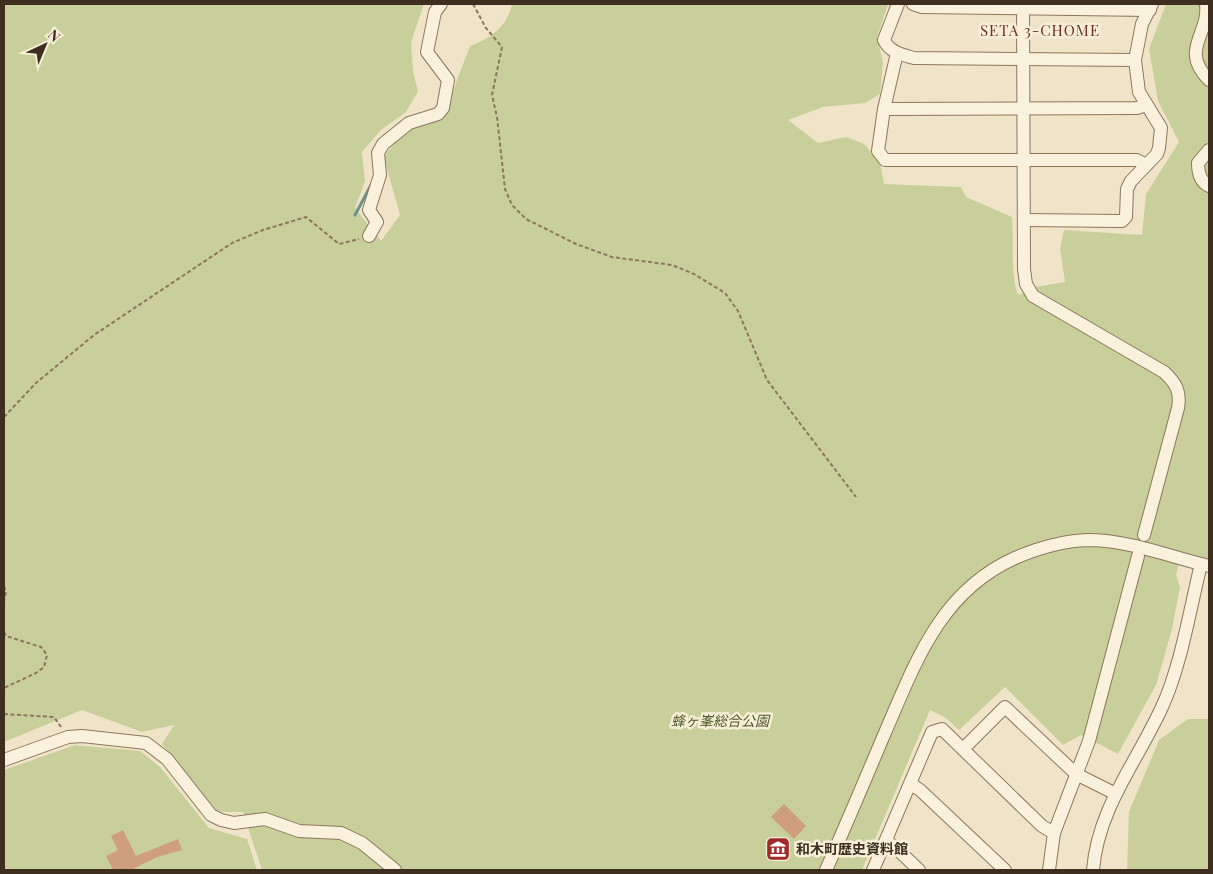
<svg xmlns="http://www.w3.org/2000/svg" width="1213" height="874" viewBox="0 0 1213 874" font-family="'Playfair Display','Noto Sans JP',serif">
  <rect width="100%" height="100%" fill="#f0e4c8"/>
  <g fill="#c9cf9b">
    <path d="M4 4H424L411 42 413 71 418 91 406 112 381 130 362 152 365 181 355 208 381 241 400 215 384 158C404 126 408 128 443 117L470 46C491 38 507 27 512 4H888L877 38 883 62 880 94 865 103 823 107 788 120 818 143 846 137 864 144 880 162 884 184 961 187 966 197 1012 217C1014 243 1010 271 1018 295L1035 287 1065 282 1060 248 1064 230 1142 235 1146 194 1179 142 1158 101 1149 49 1166 4H1209V560L1182 552 1176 575 1180 587 1172 629 1156 685 1118 754 1081 735 1063 745 1005 687 959 730 946 718 930 710 862 870H262L243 812H222L215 809 162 744 174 725 142 732 82 710 4 742Z"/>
    <path d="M1188 719H1209V870H1127L1129 812 1159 740Z"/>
    <path d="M75 745 140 751 160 767 209 828 247 839 257 870H4V770Z"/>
  </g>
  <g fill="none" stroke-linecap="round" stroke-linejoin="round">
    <path stroke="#6f938a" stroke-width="3" d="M355 215 371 185"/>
  </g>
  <g fill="#cf9f7d">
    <path d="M784 804 806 826 794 839 771 817Z"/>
    <path d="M123 830 136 856 178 839 182 850 157 857 131 870H113L106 856 118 850 111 836Z"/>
  </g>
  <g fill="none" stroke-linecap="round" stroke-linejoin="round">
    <defs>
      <g id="minor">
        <path d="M898 4 884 40C889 52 903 55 914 58L1135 60"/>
        <path d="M913 4 922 7 1150 10"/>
        <path d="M1023 4 1024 269 1026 284 1033 296 1164 372C1176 383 1181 392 1178 408L1144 535"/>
        <path d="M1206 4C1210 34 1179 50 1209 80"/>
        <path d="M897 53 884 109 878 151 885 160H1137L1146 165"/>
        <path d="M884 109 1137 108 1146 105"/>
        <path d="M1209 150 1198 163C1198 173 1200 182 1209 186"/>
        <path d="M1024 220 1122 221 1126 217 1127 189 1131 181 1157 154 1159 148 1161 128 1139 92 1135 60 1142 24 1152 4"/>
        <path d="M369 236 377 222 369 210 380 175 378 153 383 144 409 123 438 114 443 108 448 80 427 52 435 12 441 4"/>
        <path d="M963 749 1005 707 1076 774 1114 793"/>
        <path d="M4 760 68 737 82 736 146 743 167 759 211 815 221 820 234 823 265 819 299 831 341 833 362 843 395 870"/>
        <path d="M911 784 920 790 1005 870"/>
        <path d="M886 841 895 847 919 870"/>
        <path d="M826 870C846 825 865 780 884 735 915 664 939 592 1015 558 1038 548 1062 541 1088 540 1129 540 1170 557 1209 566"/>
        <path d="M873 870 932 732 942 729 1042 826 1054 833"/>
        <path d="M1049 870 1054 833 1089 741 1138 556"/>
        <path d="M1093 870C1098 808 1137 762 1162 707 1181 666 1190 609 1201 564"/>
      </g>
    </defs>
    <use href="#minor" stroke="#8d765c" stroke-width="14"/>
    <g stroke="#8d765c" stroke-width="2" stroke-dasharray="4 2.5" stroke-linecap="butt">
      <path d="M473 4 486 28 502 47 492 95 497 117 505 189 512 205 526 219 576 244 612 257 672 265 694 274 725 293 738 311 767 380 856 497"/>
      <path d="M4 417 36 383 94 335 232 243 263 230 306 217 339 244 359 239"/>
      <path d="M4 586 6 592 4 601"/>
      <path d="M4 632 6 636 41 647 47 655 44 667 36 673 4 688"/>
      <path d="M4 714 54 717 61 727"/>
    </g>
    <use href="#minor" stroke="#faf1dc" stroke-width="12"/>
  </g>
  <defs>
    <symbol id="museum-square" viewBox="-11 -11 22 22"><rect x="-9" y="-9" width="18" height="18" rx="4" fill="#9e2a2b" stroke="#f7eed8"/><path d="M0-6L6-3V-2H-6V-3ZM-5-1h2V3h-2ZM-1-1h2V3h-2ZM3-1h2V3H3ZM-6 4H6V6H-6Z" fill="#fff"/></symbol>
  </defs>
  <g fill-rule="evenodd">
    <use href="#museum-square" x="764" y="835" width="28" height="28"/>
  </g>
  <g text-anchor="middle" stroke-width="5" stroke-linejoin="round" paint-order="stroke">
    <g font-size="14" font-style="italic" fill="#4d5a26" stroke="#f7eed8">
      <text x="720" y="726">蜂ヶ峯総合公園</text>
    </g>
    <g font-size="14" font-weight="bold" fill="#3d2e20" stroke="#f7eed8" text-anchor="start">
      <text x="796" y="854">和木町歴史資料館</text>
    </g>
    <g font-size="15" letter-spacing="1" fill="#6b2e1e" stroke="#f7eed8">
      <text x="1040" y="36">SETA 3-CHOME</text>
    </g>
  </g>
  <rect width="1213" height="874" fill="none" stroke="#3d2e20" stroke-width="10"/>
  <g transform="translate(45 45) rotate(44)" stroke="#f7eed8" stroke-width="4" paint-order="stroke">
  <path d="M0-4L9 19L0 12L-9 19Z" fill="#3d2e20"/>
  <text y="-8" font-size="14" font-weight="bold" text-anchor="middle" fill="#3d2e20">N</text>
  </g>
</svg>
